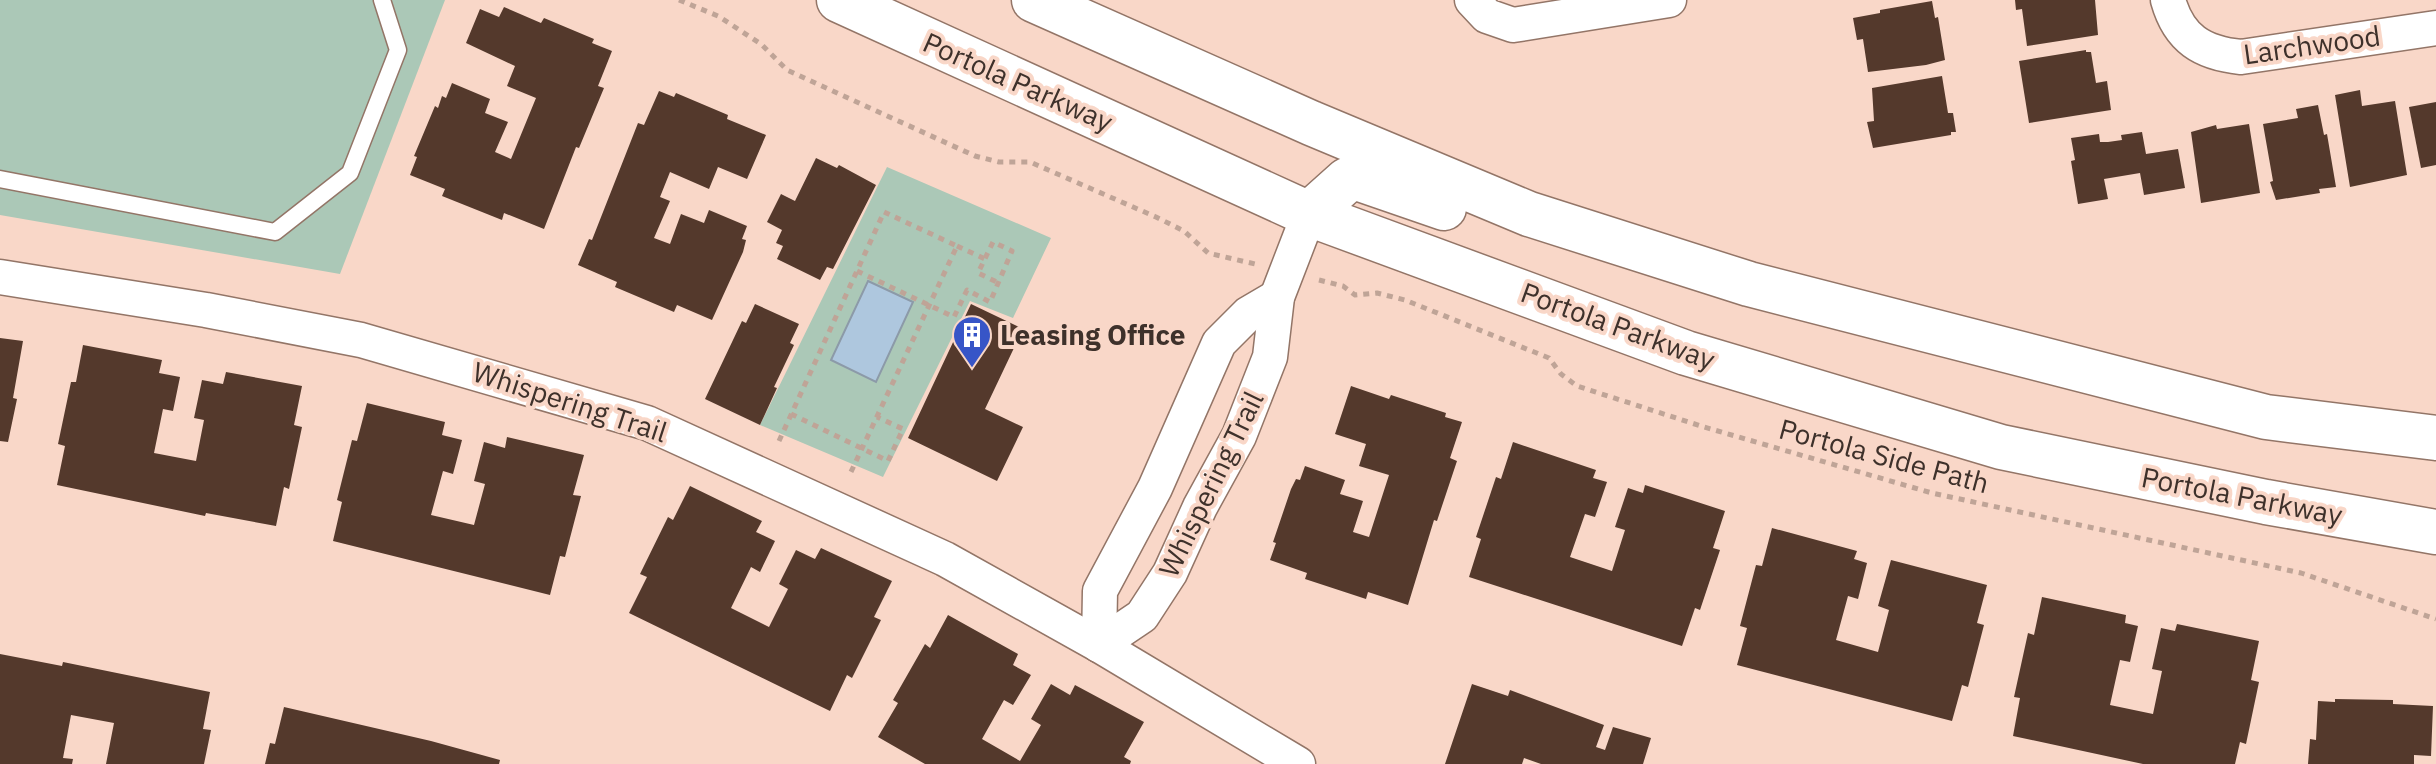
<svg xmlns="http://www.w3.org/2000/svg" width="2436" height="764" viewBox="0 0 2436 764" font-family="'IBM Plex Sans',sans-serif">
  <rect width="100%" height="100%" fill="#f9d7c8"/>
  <g fill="#abc8b7">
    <path d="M0 0H445L340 274 0 215Z"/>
    <path d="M887 167 1051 238 1013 318 970 301 883 477 760 425Z"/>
  </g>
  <path fill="#aec7de" stroke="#8c9aa8" stroke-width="2" d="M868 281 913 302 876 382 831 360Z"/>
  <g fill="#54392c">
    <path d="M2015 0H2095L2098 35 2027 46 2022 9 2016 10Z"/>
    <path d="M1932 1 1935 18 1938 17 1945 60 1926 65 1868 72 1863 39 1857 40 1853 18 1880 13V10Z"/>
    <path d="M504 7 541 23 544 18 594 39 592 43 612 51 598 86 604 88 579 148 576 147 544 229 504 213 502 220 442 196 445 189 410 175 417 157 414 156 435 106 438 108 442 96 446 98 452 83 490 99 485 113 508 122 495 152 511 159 536 98 507 86 515 66 466 43 480 9 499 17Z"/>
    <path d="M2086 50V52H2091L2096 83 2107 81 2111 110 2029 123 2019 61Z"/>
    <path d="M1942 76 1948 113H1953L1956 132H1951V135L1873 148 1867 122 1874 121 1872 88Z"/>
    <path d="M2360 90 2362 106 2395 101 2407 175 2350 187 2335 95Z"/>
    <path d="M659 91 674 97 676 93 728 115 727 119 766 135 747 179 718 167 709 189 670 172 660 197 670 201 654 238 670 244 681 214 704 223 709 210 747 226 742 239 746 240 743 252 712 320 677 305 674 312 615 287 617 282 578 265 589 239 592 240 638 123 644 125Z"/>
    <path d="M2436 102V165L2421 168 2409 107Z"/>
    <path d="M2318 105 2324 135 2327 134 2336 187 2319 189 2320 193 2276 200 2270 182 2273 181 2263 124 2298 118 2296 109Z"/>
    <path d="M2249 124 2260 193 2201 203 2191 132 2216 125 2217 129Z"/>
    <path d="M2142 132 2146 154 2178 149 2185 188 2144 195 2140 173 2104 179 2108 199 2078 204 2071 161 2075 160 2071 138 2099 134 2100 142H2108L2122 140 2121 135Z"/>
    <path d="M816 158 837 168 839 165 876 185 833 269 827 267 820 280 777 259 783 246 776 243 782 230 767 222 781 194 795 201Z"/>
    <path d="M755 304 799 324 790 343 794 345 774 387 777 388 760 425 705 399 742 321 746 323Z"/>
    <path d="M971 304 1023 329 985 409 1023 427 997 481 908 438Z"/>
    <path d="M0 338 23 341 13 398 17 399 8 442 0 441Z"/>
    <path d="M83 345 162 360 159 373 180 377 173 411 163 409 154 453 196 461 204 420 194 418 202 380 223 384 226 372 302 386 294 425 302 427 289 489 284 487 276 526 206 513 205 516 57 485 65 446 58 444 71 382H76Z"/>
    <path d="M1351 386 1389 399 1391 395 1446 413 1445 417 1462 422 1450 458 1457 461 1437 521 1434 520 1408 605 1368 592 1366 599 1305 579 1307 573 1270 560 1276 543 1273 542 1291 489 1296 479 1300 480 1305 466 1345 480 1340 494 1363 501 1353 532 1369 537 1389 475 1359 466 1366 444 1335 434Z"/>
    <path d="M367 403 445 422 442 435 462 440 453 474 443 471 431 515 474 525 485 484 474 481 484 442 505 448 507 437 584 455 573 495 581 496 565 557 560 556 550 595 333 541 342 502 337 500 352 440 357 441Z"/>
    <path d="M1513 442 1596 470 1593 478 1607 482 1595 517 1585 514 1570 557 1612 571 1625 530 1615 527 1628 488 1643 493 1645 485 1725 511 1713 548 1720 550 1700 610 1695 608 1682 646 1469 577 1481 539 1476 537 1496 477 1501 479Z"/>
    <path d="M690 486 762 521 756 532 775 541 760 572 751 567 731 608 769 627 788 589 779 584 796 550 815 559 821 548 892 581 874 617 881 620 852 678 847 675 830 711 629 613 647 577 640 574 668 517 673 520Z"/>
    <path d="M1772 528 1857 551 1854 559 1867 563 1858 599 1848 596 1836 640 1878 652 1889 610 1878 606 1891 560 1987 585 1977 623 1984 625 1968 687 1962 685 1952 721 1737 665 1747 628 1740 626 1756 565 1762 566Z"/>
    <path d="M2042 597 2126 615 2125 623 2138 626 2130 662 2120 660 2110 705 2153 714 2162 671 2152 669 2161 628 2175 631 2177 624 2259 641 2251 680 2259 682 2246 744 2240 742 2235 764H2143L2013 736 2020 698 2014 697 2028 633 2034 635Z"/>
    <path d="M948 615 1018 654 1013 665 1031 675 1013 705 1004 700 982 739 1020 761 1041 725 1031 719 1051 684 1070 695 1075 685 1144 722 1124 757 1131 761 1130 764H925L878 737 898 703 893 700 925 644 930 648Z"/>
    <path d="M0 654 62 666 63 662 210 692 203 729 211 730 204 764H106L114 723 71 715 63 758 73 759 72 764H0Z"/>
    <path d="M1472 684 1508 696 1510 690 1604 725 1596 747 1605 750 1613 727 1651 738 1643 764H1541L1524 758 1522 764H1445Z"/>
    <path d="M2335 699 2393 700V704L2433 706 2431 756 2414 755V764H2308L2310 739 2316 740 2318 701 2335 702Z"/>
    <path d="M284 707 431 741 500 760 499 764H265L270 743 275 744Z"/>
  </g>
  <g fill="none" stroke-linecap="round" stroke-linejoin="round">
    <defs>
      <path id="service" d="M0 179 275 232 350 173 398 50 382 0"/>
      <g id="minor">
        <path d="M1472 0 1487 16 1513 25 1669 0"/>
        <path d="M2168 0C2179 39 2202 53 2241 57L2436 28"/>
        <path d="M0 277 206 310 361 340 647 423 945 559 1099 645 1298 764"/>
        <path d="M1099 645 1142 616 1170 573 1200 507 1239 436 1270 357 1277 297 1309 214"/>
        <path d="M1099 645 1100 591 1155 488 1219 343 1248 314 1277 297"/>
      </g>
      <g id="primary">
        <path d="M839 0 1309 214 1686 353 2001 447 2266 502 2436 532"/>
        <path d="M1034 0 1311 123 1529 214 1749 284 2266 417 2436 438"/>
        <path d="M1309 214 1347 180 1354 177 1444 208"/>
      </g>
    </defs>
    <use href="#service" stroke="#937567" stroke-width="19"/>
    <use href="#minor" stroke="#937567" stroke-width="37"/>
    <use href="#primary" stroke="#937567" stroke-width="47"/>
    <g stroke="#bfa497" stroke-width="5" stroke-dasharray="6 6" stroke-linecap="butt">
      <path d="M679 0 718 16 761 44 787 70 975 156 999 162H1030L1156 217 1184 231 1208 253 1255 264"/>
      <path d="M957 246 985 259"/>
      <path d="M857 271 954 317 967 290 990 302 1012 251 993 242 978 273 999 283"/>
      <path d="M1319 280 1343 286 1355 295 1377 293 1405 300 1549 358 1561 374 1577 386 1704 427 1932 493 2301 573 2436 619"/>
      <path d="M791 414 888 461 903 429 877 417"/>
      <path d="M779 441 884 212 957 246 850 474"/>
    </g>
    <use href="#service" stroke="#fff" stroke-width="16"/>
    <use href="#minor" stroke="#fff" stroke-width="34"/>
    <use href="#primary" stroke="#fff" stroke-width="44"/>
  </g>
  <defs>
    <symbol id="building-pin" viewBox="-11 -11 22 30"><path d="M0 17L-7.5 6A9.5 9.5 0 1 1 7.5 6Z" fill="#3755c7" stroke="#f9d7c8"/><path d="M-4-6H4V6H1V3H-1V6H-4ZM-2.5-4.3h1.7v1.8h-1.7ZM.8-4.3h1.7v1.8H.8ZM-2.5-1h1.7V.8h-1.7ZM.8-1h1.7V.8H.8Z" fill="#fff"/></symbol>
  </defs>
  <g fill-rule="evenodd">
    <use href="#building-pin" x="950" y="313" width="44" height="60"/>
  </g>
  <g text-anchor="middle" stroke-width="8" stroke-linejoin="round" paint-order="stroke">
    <g font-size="28" fill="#3e312b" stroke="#f9d7c8">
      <text transform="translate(2312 45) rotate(-8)" y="10">Larchwood</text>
      <text transform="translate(1018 82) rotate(24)" y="10">Portola Parkway</text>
      <text transform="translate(1618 326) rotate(20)" y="10">Portola Parkway</text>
      <text transform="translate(570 402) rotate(18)" y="10">Whispering Trail</text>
      <text transform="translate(1884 456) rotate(15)" y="10">Portola Side Path</text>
      <text transform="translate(1211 484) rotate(-64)" y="10">Whispering Trail</text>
      <text transform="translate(2242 496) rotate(11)" y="10">Portola Parkway</text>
    </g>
    <g font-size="28" font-weight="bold" fill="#3e312b" stroke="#f9d7c8" text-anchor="start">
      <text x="1000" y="345">Leasing Office</text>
    </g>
  </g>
</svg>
